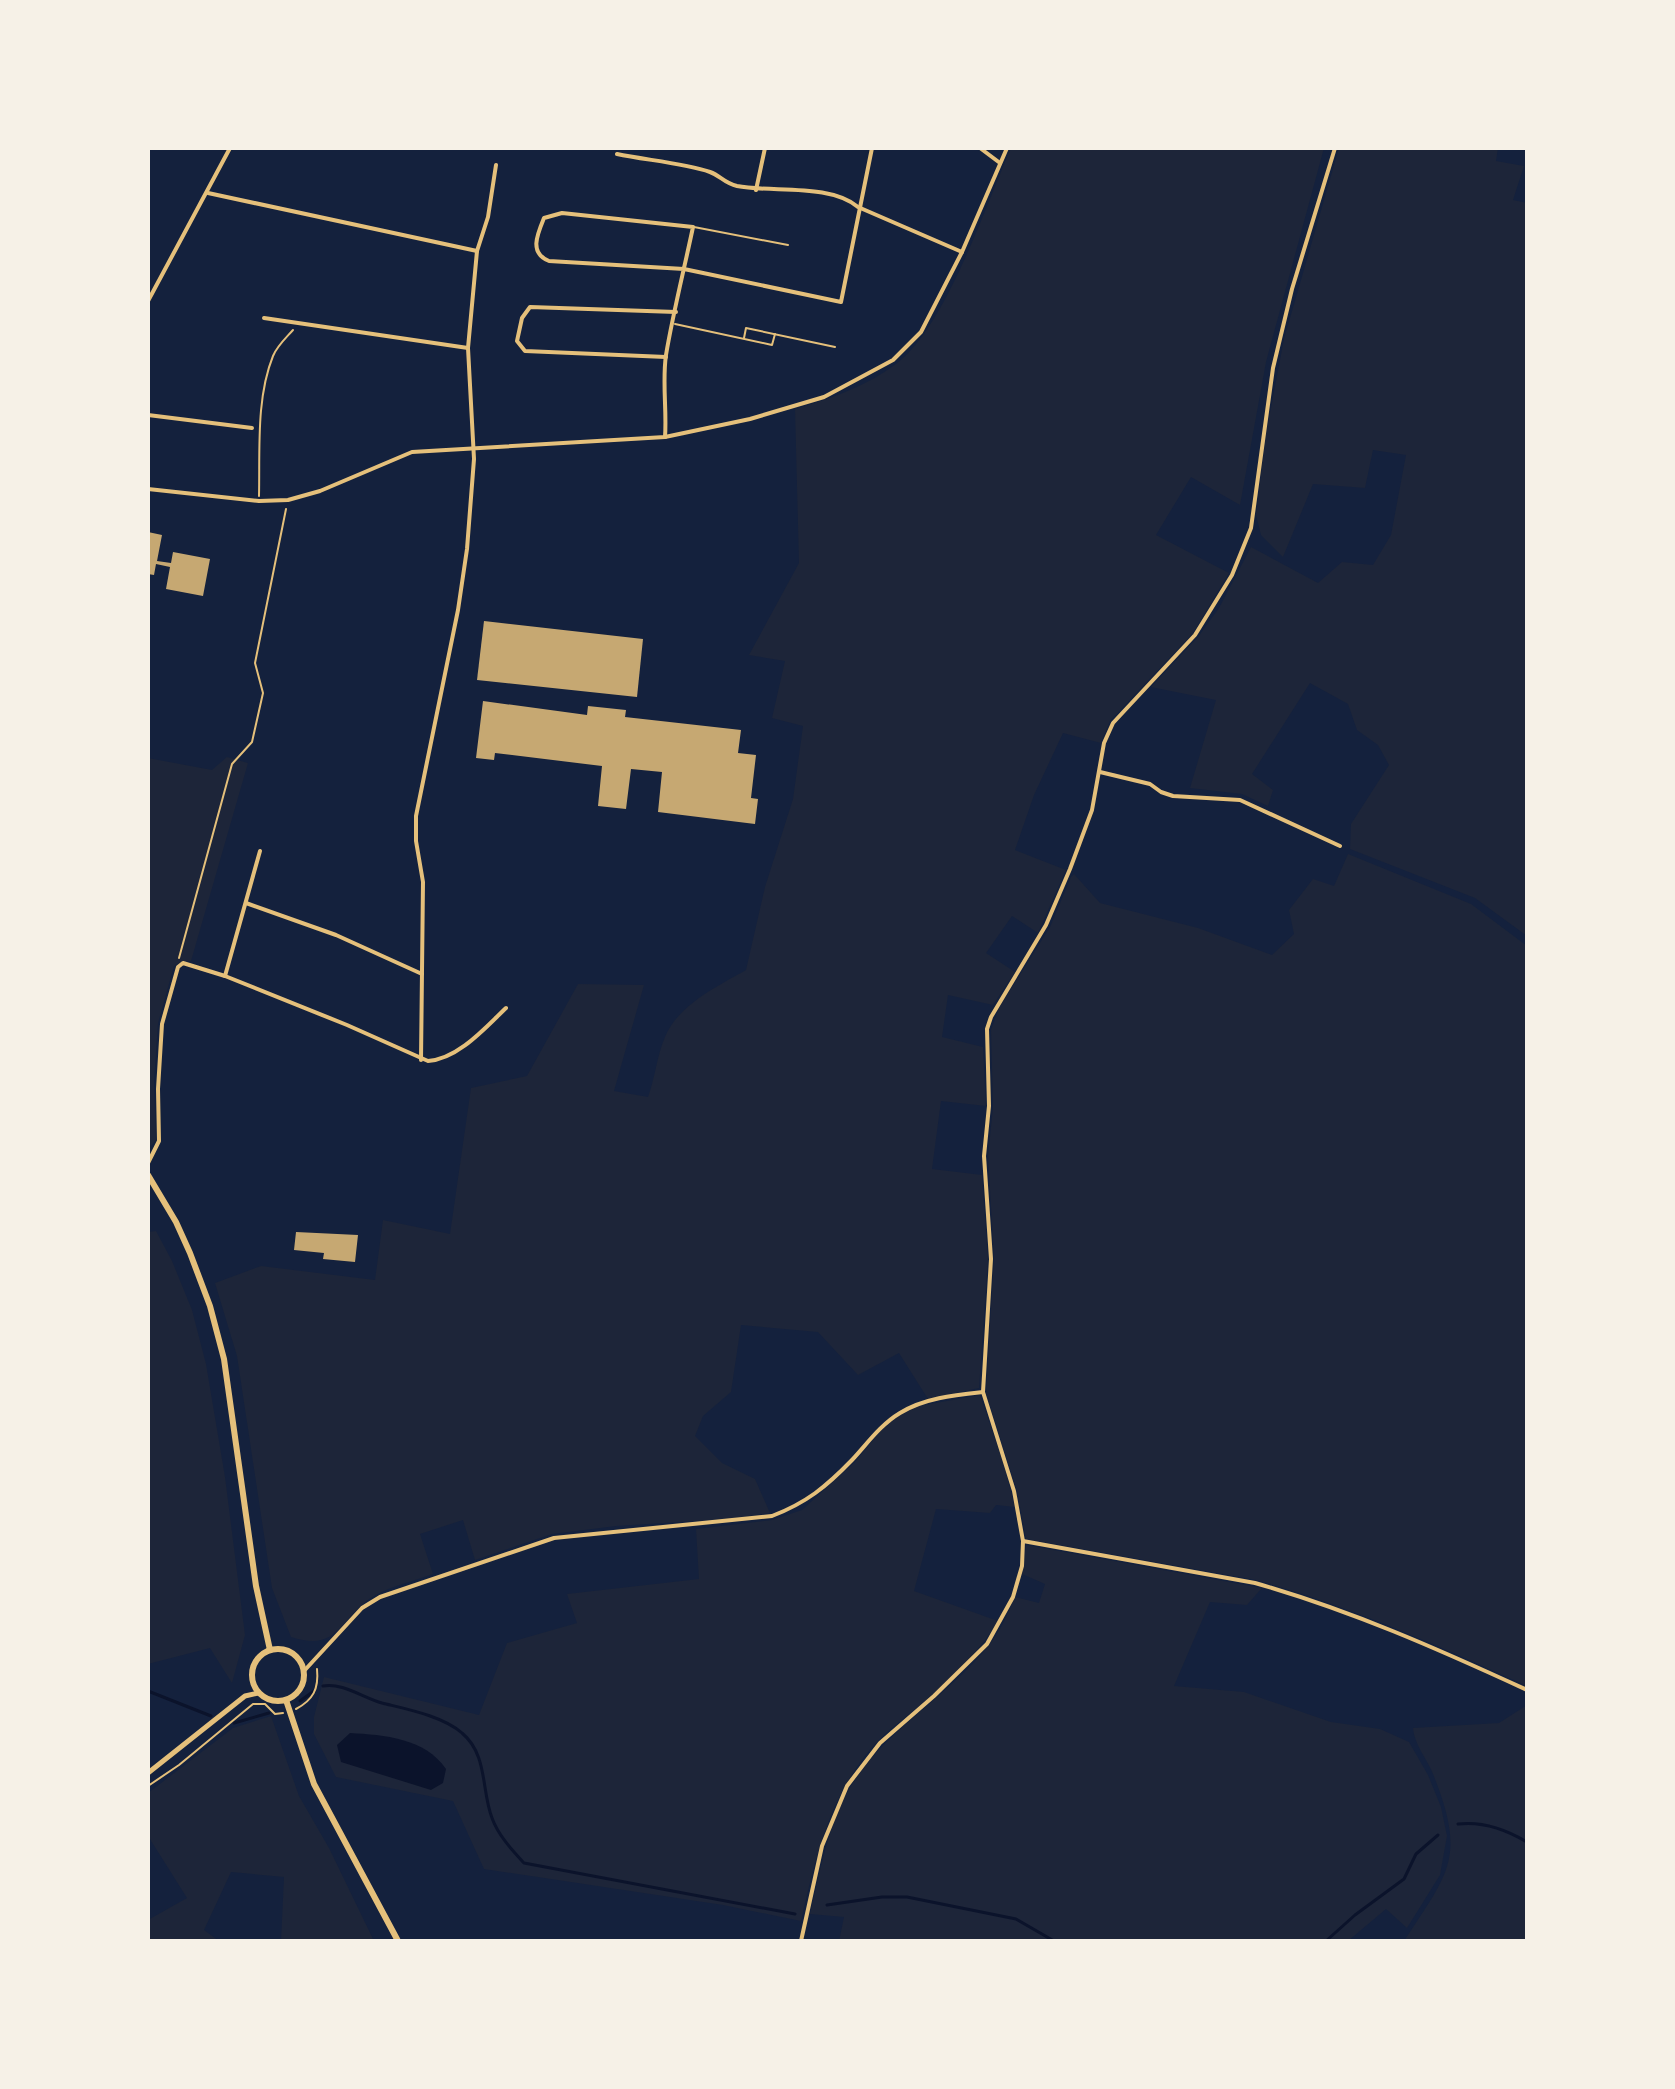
<svg xmlns="http://www.w3.org/2000/svg" width="1675" height="2089" viewBox="0 0 1675 2089" font-family="'Source Serif 4',serif">
  <rect width="100%" height="100%" fill="#14213d"/>
  <g fill="#1d2539">
    <path d="M1011 148H1324L1266 362 1240 505 1191 477 1156 535 1229 573 1193 633 1110 721 1101 743 1063 733 1034 795 1015 850 1066 870 1038 933 1012 916 986 953 1015 972 993 1005 948 995 942 1037 983 1047 986 1106 941 1101 932 1169 982 1175 988 1259 979 1388 928 1399 899 1353 858 1375 818 1332 741 1325 731 1392 703 1416 695 1436 722 1463 755 1479 770 1513 728 1519 616 1526 552 1534 475 1560 463 1520 420 1534 433 1574C414 1581 391 1586 374 1596 339 1617 340 1653 291 1637L272 1588 237 1356 215 1283 261 1266 375 1280 383 1220 450 1234 471 1088 527 1076 578 984 644 985 614 1091 648 1097C655 1078 657 1055 665 1037 678 1005 718 986 746 970L765 887 793 799 803 726 772 718 785 661 749 655 799 563 795 409C830 399 867 386 896 364 945 328 986 205 1011 148Z"/>
    <path d="M1339 148H1498L1496 161 1524 166 1513 200 1527 203V936L1475 898 1350 849 1351 824 1389 765 1378 745 1357 730 1348 704 1310 683 1252 774 1273 790 1268 806 1242 794 1190 788 1216 700 1151 687 1198 637 1219 608 1251 547 1318 583 1342 562 1373 565 1391 535 1406 455 1373 450 1365 488 1313 484 1283 557 1261 535 1256 515 1266 434 1284 339Z"/>
    <path d="M227 757 248 763 191 961H183L174 966 158 1023 154 1082 156 1140 148 1149V758L212 770Z"/>
    <path d="M1348 854 1471 904 1527 946V1686C1439 1646 1350 1606 1256 1580L1026 1539 1017 1491 986 1393 994 1258 988 1156 993 1107 991 1030 999 1008 1050 927 1071 877 1074 874 1100 903 1198 928 1272 955 1294 934 1289 910 1313 879 1334 886Z"/>
    <path d="M156 1231 172 1261 192 1310 206 1364 225 1477 245 1635 232 1683 210 1648 148 1664V1232Z"/>
    <path d="M980 1395 1003 1462 1015 1507 996 1505 990 1513 936 1509 914 1591 998 1621C981 1649 957 1672 933 1694 915 1711 894 1724 877 1742 830 1792 816 1856 801 1921L723 1905 484 1869 453 1801 336 1777 314 1734V1717L324 1677 479 1715 507 1643 577 1623 567 1594 699 1579 696 1529 772 1520 802 1510 855 1462 882 1429 900 1415 919 1406Z"/>
    <path d="M1026 1545 1262 1588 1247 1605 1210 1602 1174 1686 1244 1692 1331 1722 1380 1729 1409 1742 1428 1775 1441 1807 1447 1836 1440 1875 1407 1928 1386 1909 1348 1941H839L844 1917 810 1914C820 1872 828 1824 851 1786 886 1729 948 1697 989 1645 1000 1631 1008 1614 1015 1597L1039 1603 1045 1584 1022 1574Z"/>
    <path d="M1527 1705V1941H1404C1450 1871 1466 1857 1433 1774 1427 1759 1414 1744 1413 1728L1499 1723Z"/>
    <path d="M271 1716 299 1796 329 1848 374 1941H281L284 1877 231 1872 204 1930 219 1941H148V1920L187 1898 148 1836V1793L233 1728Z"/>
  </g>
  <path fill="#0b132b" d="M350 1733C384 1735 425 1738 446 1769L443 1783 431 1790 341 1762 337 1745Z"/>
  <g fill="none" stroke-linecap="round" stroke-linejoin="round">
    <g stroke="#0b132b" stroke-width="3">
      <path d="M323 1686C341 1682 364 1698 382 1703 406 1709 443 1716 462 1733 488 1755 481 1789 492 1818 498 1835 512 1850 524 1863L795 1914"/>
      <path d="M148 1691 211 1716"/>
      <path d="M300 1701 314 1691"/>
      <path d="M234 1723 269 1713"/>
      <path d="M1458 1824C1482 1821 1507 1830 1527 1842"/>
      <path d="M827 1905 882 1897H907L1016 1919 1054 1941"/>
      <path d="M1326 1941 1355 1915 1404 1879 1416 1854 1438 1835"/>
    </g>
  </g>
  <g fill="#c6a872">
    <path d="M148 532 162 535 157 561 171 563 173 552 210 559 203 596 166 589 170 567 156 564 154 575 148 574Z"/>
    <path d="M484 621 643 639 637 697 477 680Z"/>
    <path d="M483 701 587 715 588 706 626 710 625 717 741 730 738 753 756 755 751 798 758 799 755 824 658 812 662 772 631 769 626 809 598 806 602 766 495 753 494 760 476 758Z"/>
    <path d="M296 1232 358 1235 355 1262 323 1259 324 1253 294 1250Z"/>
  </g>
  <g fill="none" stroke-linecap="round" stroke-linejoin="round">
    <g stroke="#e5c07b" stroke-width="2">
      <path d="M259 496C260 451 256 398 273 356 277 346 286 338 293 330"/>
      <path d="M179 958 232 764 252 742 263 693 255 663 286 509"/>
      <path d="M296 1709C313 1700 319 1689 317 1669"/>
      <path d="M148 1786 179 1765 253 1704H265L275 1714 283 1713"/>
    </g>
    <g stroke="#e5c07b" stroke-width="2">
      <path d="M694 227 788 245"/>
      <path d="M675 324 772 345 775 334"/>
      <path d="M744 338 746 328 835 347"/>
    </g>
    <g stroke="#e5c07b" stroke-width="4">
      <path d="M980 148 1000 163"/>
      <path d="M617 154C645 160 684 163 710 172 721 176 724 183 737 186 772 193 830 183 858 207L962 252"/>
      <path d="M756 190 765 148"/>
      <path d="M208 193 477 251"/>
      <path d="M148 301 230 148"/>
      <path d="M264 318 468 348"/>
      <path d="M666 357 525 351 517 341 522 318 530 307 676 312"/>
      <path d="M148 415 252 428"/>
      <path d="M665 437C667 410 662 382 666 355 673 313 684 270 693 227L562 213 544 218C537 235 529 253 549 261L684 269 841 302 872 148"/>
      <path d="M148 489 259 501 288 500 320 491 412 452 665 437 750 419 824 397 893 360 921 332 962 252 1007 148"/>
      <path d="M1100 772 1150 784 1161 792 1173 796 1240 800 1340 846"/>
      <path d="M246 903 336 935 422 974"/>
      <path d="M225 976 260 851"/>
      <path d="M421 1060 423 882 416 841V816L458 610 467 549 474 459 468 348 477 251 488 217 496 165"/>
      <path d="M148 1163 159 1141 158 1089 162 1024 178 967 183 963 225 976 347 1025 428 1061C458 1059 485 1028 506 1008"/>
      <path d="M1023 1541 1255 1583C1350 1610 1438 1649 1527 1690"/>
      <path d="M304 1671 362 1608 380 1597 554 1538 772 1516C806 1503 826 1487 852 1460 867 1444 880 1425 900 1413 924 1398 955 1395 983 1392"/>
      <path d="M801 1941 822 1846 847 1786 880 1743 934 1696 987 1644 1013 1597 1022 1566 1023 1541 1014 1491 983 1392 991 1259 984 1156 989 1106 987 1029 991 1017 1046 925 1070 869 1092 810 1104 743 1113 723 1195 635 1232 575 1251 528 1273 368 1292 289 1335 148"/>
    </g>
    <path stroke="#e5c07b" stroke-width="5" d="M148 1773 245 1696 258 1693"/>
    <g stroke="#e5c07b" stroke-width="6">
      <path d="M148 1175 176 1222 190 1253 210 1306 224 1359 256 1586 270 1650"/>
      <circle cx="278" cy="1675" r="26"/>
      <path d="M286 1700 314 1784 398 1941"/>
    </g>
  </g>
  <rect width="1675" height="2089" fill="none" stroke="#f6f1e7" stroke-width="300"/>
</svg>
